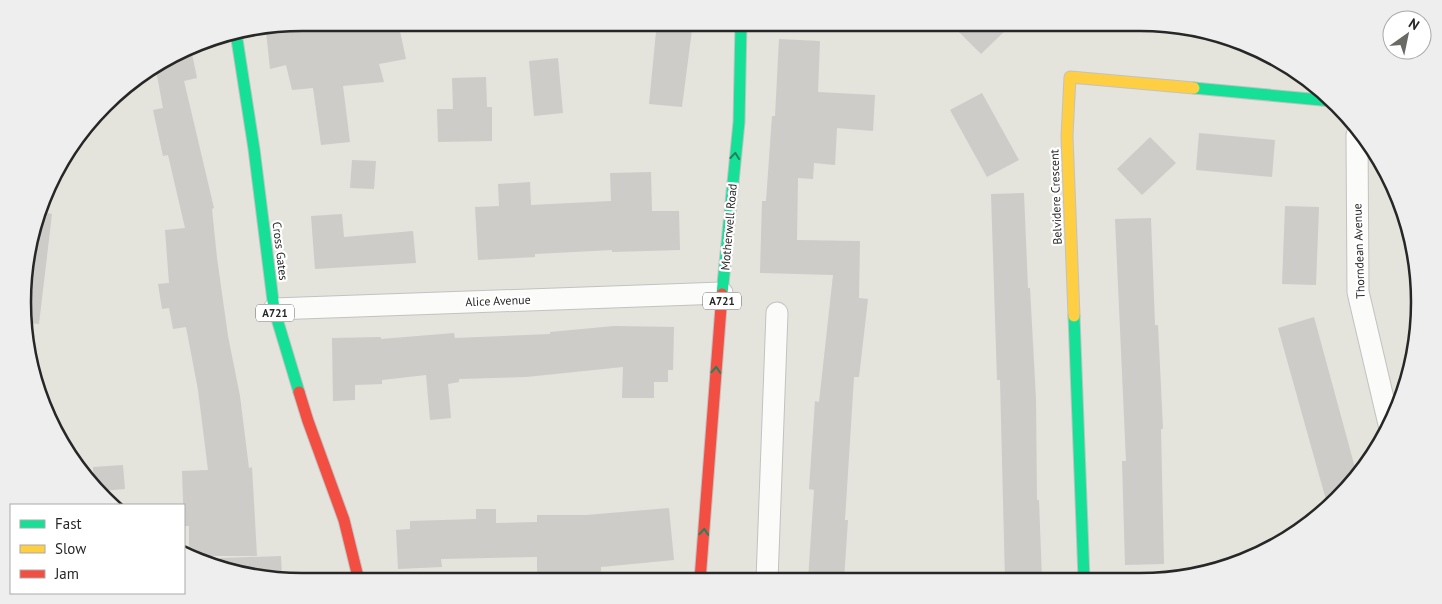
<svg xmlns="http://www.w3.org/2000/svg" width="1442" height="604" viewBox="0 0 1442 604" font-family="'PT Sans',sans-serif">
  <rect width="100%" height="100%" fill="#e4e3dc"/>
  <g fill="#cdccc8">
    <path d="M330 22H398L406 59 379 64 384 82 343 86 350 142 321 145 313 88 292 90 286 65 270 69 266 31Z"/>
    <path d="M657 22H693L682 107 649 104Z"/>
    <path d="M949 22H1014L981 54Z"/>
    <path d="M779 39 820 41 818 92 875 95 873 131 837 128 835 165 814 163 813 179 798 178 797 240 860 241 859 298 868 299 859 377H854L845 520H848L844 580H808L814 490 809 489 815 401 819 402 833 275 760 273 762 201H766L772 116H775Z"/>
    <path d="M191 49 197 78 184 81 214 208 212 209 217 258 228 336 240 396 249 468 252 467 257 556H193L189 554V526H184L182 471 208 470 198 390 186 327 173 329 169 308 162 309 158 284 169 283 165 230 185 228 168 155 163 156 153 110 163 108 156 70Z"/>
    <path d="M558 58 563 113 534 116 529 61Z"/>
    <path d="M486 77 487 107H492V141L438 142 437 109H453L452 78Z"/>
    <path d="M982 93 1019 160 987 177 950 110Z"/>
    <path d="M1199 133 1275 140 1272 177 1196 170Z"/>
    <path d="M1150 137 1176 163 1142 195 1117 169Z"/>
    <path d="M352 160 376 161 374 189 350 188Z"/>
    <path d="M651 172 652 211H679L680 250 612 252V250L535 254V257L478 260 475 207 499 206 498 184 530 182 531 205 611 201 610 173Z"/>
    <path d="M1024 193 1028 288H1030L1036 399 1037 500H1039L1042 579 1005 580 1000 380H997L991 194Z"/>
    <path d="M1285 206 1319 207 1316 285 1282 284Z"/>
    <path d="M43 212 52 214 39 324 27 323 25 265Z"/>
    <path d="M342 214 344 237 413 231 416 263 315 269 311 216Z"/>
    <path d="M1151 218 1155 325H1158L1163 429H1161L1164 564 1125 565 1122 461H1126L1115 219Z"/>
    <path d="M1314 317 1357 475 1328 507 1278 328Z"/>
    <path d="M614 326 674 327 673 370H668V382H654V398H622L623 367 526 377 459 379V382L448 384 451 418 430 420 426 375 382 380V384L355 385V400L333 401 332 338 381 337V339L454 333 455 338 550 334V332Z"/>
    <path d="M123 465 125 489 101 491 94 484 93 467Z"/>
    <path d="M669 508 674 560 601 567V572H537V557L441 559 442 567 398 569 396 530 410 529V521L476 519V509H496V523L537 522V515H586Z"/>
    <path d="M281 556 282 578 219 568 220 558Z"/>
  </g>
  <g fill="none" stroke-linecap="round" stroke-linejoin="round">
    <defs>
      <g id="street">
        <path d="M1357 135 1358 292 1389 424"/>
        <path d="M274 309 722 293"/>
        <path d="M767 580 777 313"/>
      </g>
      <g id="fast">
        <path d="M236 33 254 149 274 309 299 392"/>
        <path d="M1194 88 1332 101"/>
        <path d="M722 294 739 122 741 23"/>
        <path d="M1074 316 1084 579"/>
      </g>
      <path id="slow" d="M1074 316 1067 136 1070 77 1194 88"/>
      <g id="jam">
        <path d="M299 392 308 421 344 520 359 581"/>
        <path d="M700 580 722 294"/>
      </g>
    </defs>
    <use href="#street" stroke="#c2c2c1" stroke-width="23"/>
    <use href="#fast" stroke="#c2c2c1" stroke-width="13"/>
    <use href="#slow" stroke="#c2c2c1" stroke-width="13"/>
    <use href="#jam" stroke="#c2c2c1" stroke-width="13"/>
    <use href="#street" stroke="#fbfbfa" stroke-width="21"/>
    <use href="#fast" stroke="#16e098" stroke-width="11"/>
    <use href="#slow" stroke="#ffcf43" stroke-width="11"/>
    <use href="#jam" stroke="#f24e42" stroke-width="11"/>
  </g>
  <defs><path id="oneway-chevron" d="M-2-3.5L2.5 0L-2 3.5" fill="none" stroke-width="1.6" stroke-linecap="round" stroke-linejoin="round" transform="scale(1.25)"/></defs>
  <g stroke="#1e8460">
    <use href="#oneway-chevron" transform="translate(735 156) rotate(-84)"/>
    <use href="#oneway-chevron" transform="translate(716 370) rotate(-86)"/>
    <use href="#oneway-chevron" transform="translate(704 532) rotate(-86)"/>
  </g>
  <g text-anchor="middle" stroke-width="4.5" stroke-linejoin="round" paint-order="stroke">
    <g fill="#fff" stroke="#686868" stroke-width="1">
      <rect x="703" y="292.5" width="38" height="17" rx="4"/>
      <rect x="256" y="304.5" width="38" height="17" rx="4"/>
    </g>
    <g font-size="11" font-weight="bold" fill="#272727">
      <text x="722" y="305">A721</text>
      <text x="275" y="317">A721</text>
    </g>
    <g font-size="12" fill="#272727" stroke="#fff">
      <text transform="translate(1056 197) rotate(-92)" y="4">Belvidere Crescent</text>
      <text transform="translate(729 227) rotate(-85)" y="4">Motherwell Road</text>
      <text transform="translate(280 251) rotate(83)" y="4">Cross Gates</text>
      <text transform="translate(1359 251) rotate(-92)" y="4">Thorndean Avenue</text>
      <text transform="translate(498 301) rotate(-2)" y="4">Alice Avenue</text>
    </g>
  </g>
  <path d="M0 0H1442V604H0ZM302 31H1140A271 271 0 0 1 1411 302V302A271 271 0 0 1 1140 573H302A271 271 0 0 1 31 302V302A271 271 0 0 1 302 31Z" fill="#eee" fill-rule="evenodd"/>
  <path fill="none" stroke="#272727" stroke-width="2.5" d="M302 31H1140A271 271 0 0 1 1411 302V302A271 271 0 0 1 1140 573H302A271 271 0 0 1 31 302V302A271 271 0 0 1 302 31Z"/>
  <rect x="10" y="504" width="175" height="90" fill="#ffffff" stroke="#a9a9a9"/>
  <rect x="20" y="520" width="25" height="8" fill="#16e098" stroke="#a9a9a9"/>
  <text x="55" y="529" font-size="15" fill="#272727">Fast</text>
  <rect x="20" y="545" width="25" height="8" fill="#ffcf43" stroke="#a9a9a9"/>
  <text x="55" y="554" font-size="15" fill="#272727">Slow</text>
  <rect x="20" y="570" width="25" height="8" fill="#f24e42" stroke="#a9a9a9"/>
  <text x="55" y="579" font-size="15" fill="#272727">Jam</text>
  <g transform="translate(1407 35) rotate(33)"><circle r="24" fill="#ffffff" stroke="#a9a9a9"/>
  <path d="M0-4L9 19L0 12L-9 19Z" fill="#696966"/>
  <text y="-8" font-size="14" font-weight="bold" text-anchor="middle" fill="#272727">N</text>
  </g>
</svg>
